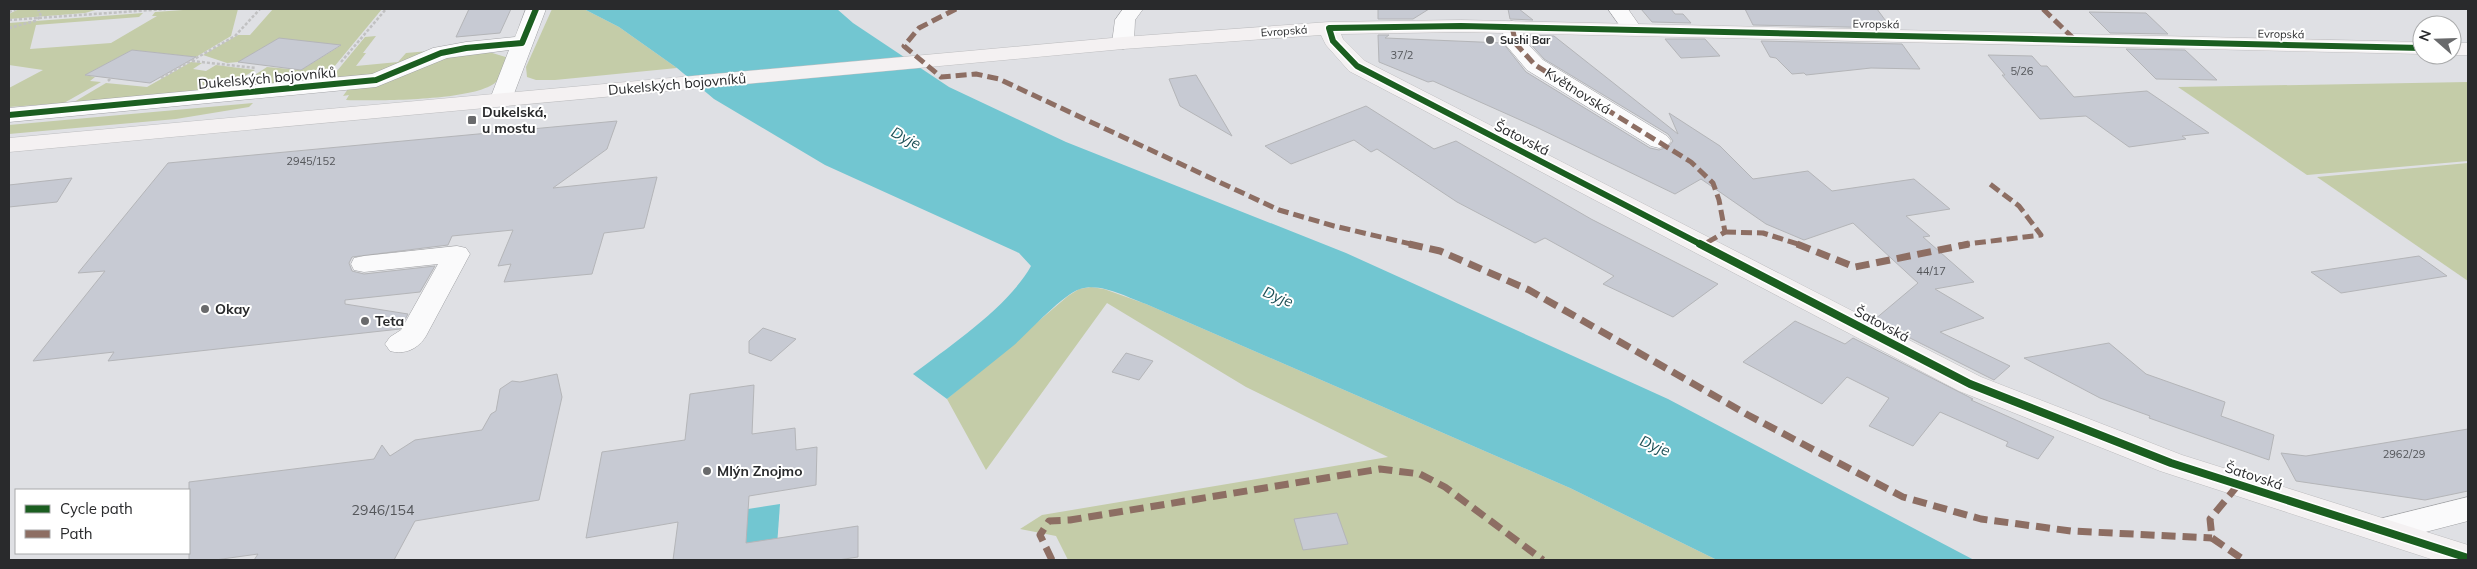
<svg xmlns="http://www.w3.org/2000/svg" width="2477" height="569" viewBox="0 0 2477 569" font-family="Mulish,sans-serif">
  <rect width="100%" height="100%" fill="#dfe0e4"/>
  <g fill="#c4cca8">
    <path d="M19 9H99L85 13 9 19V14Z"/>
    <path d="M197 9H238L231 36 196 57 132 50 85 75 95 77 90 81 101 82 64 103 9 107V88L43 70 9 65V23L143 13 139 17 36 25 30 49 111 43 157 16H152L155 12Z"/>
    <path d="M273 9H382L324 79 238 86 267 67 301 70 340 46 278 39 238 62 227 63 203 55 238 35H250Z"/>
    <path d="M552 9H584L619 27 677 68 555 80H536L527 77 526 67Z"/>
    <path d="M376 36 363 53H366L356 66 398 62 406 53 429 51 383 73 332 80V77L365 37Z"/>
    <path d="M489 52 509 58C505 65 502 77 496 82 476 101 375 101 346 100L349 95 343 96 348 89 435 59Z"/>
    <path d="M191 62 202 63 193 69 206 71 216 65 255 70 223 89 74 102 106 83 147 87Z"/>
    <path d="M2468 82V161L2307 175 2178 87Z"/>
    <path d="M253 103 249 107 176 119 9 134V125Z"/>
    <path d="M2468 163V281L2317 177Z"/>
    <path d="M1091 287 1104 289 1146 304 1570 488 1717 560H1068L1056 536 1020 529 1042 515 1388 457 1246 387 1107 303 986 470 947 399 1068 296 1079 289Z"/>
  </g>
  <g fill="#72c6d1">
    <path d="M584 9H837L853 23 949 87 1066 142 1346 253 1668 399 1974 560H1717L1570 488 1146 304C1128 298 1101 282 1080 289 1062 295 1029 332 1013 346 991 364 969 381 947 399L913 374C951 345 1008 307 1031 266L1019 253 825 165 714 99 677 68 619 27Z"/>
    <path d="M780 504 776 560H744L748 509Z"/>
  </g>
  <g fill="#c7cad3" stroke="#b4b5b8">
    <path d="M469 9H511L500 33 456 37Z"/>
    <path d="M1378 9H1429L1413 19H1378Z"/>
    <path d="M1508 9H1519L1533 20 1510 19Z"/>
    <path d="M1641 9H1671L1675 14H1683L1691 23 1652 22Z"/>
    <path d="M1745 9H1877L1891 28 1753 25Z"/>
    <path d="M2089 12 2146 13 2168 34 2110 33Z"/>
    <path d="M1378 35H1389L1385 38 1503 43 1526 72 1650 148 1659 150 1668 147 1673 141 1668 134 1544 59 1528 41 1526 35 1554 36 1678 134 1669 113 1720 146 1753 179 1808 171 1832 191 1914 179 1950 209 1906 216 1930 236 1923 237 1974 282 1935 289 1984 318 1940 332 2010 366 1994 380 1874 320 1918 283 1853 223 1804 240 1766 224 1701 179 1675 194 1536 127 1433 81 1428 82 1379 62Z"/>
    <path d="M279 38 341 45 301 70 238 62Z"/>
    <path d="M1665 39H1705L1720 56 1681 58Z"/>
    <path d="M1761 41 1902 44 1920 69 1871 68 1806 75 1804 73 1792 74 1776 58 1770 57Z"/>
    <path d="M2126 49 2185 50 2217 80 2156 79Z"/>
    <path d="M132 50 196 57 150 83 85 75Z"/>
    <path d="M1988 55 2032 56 2041 66H2047L2074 97 2147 91 2209 133 2182 136 2186 139 2129 147 2086 116 2040 119 2002 75H2005Z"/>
    <path d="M1196 75 1232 136 1180 106 1169 79Z"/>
    <path d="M1366 106 1434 149 1456 141 1591 219 1718 284 1673 317 1603 284 1614 276 1545 238 1535 243 1457 202 1377 149 1371 152 1354 140 1291 164 1265 146Z"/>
    <path d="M617 121 607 149 553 188 657 177 644 228 604 233 592 274 504 282 511 264 498 266 513 230 452 236 448 245 352 257 349 263 352 271 364 274 435 266 420 292 345 300V304L408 314 400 329 108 361 114 352 33 361 105 271 78 273 168 163Z"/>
    <path d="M72 178 57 202 9 207V185Z"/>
    <path d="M2419 256 2447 276 2341 293 2311 272Z"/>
    <path d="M1795 321 1845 344 1853 338 1973 399 1971 400 2054 437 2038 459 2006 446 2008 442 1940 412 1913 446 1869 426 1889 398 1847 377 1822 404 1743 362Z"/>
    <path d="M763 328 796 339 771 361 749 353V341Z"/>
    <path d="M2109 343 2146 374 2225 402 2221 416 2274 435 2269 460 2149 418 2150 416 2100 398 2024 358Z"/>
    <path d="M1126 353 1153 361 1139 380 1112 372Z"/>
    <path d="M557 374 562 397 539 500 415 521 394 560H254L258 554 215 560H189V482L374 459 382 445 390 456 415 440 482 430 491 414 496 411 500 389 512 381 520 382Z"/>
    <path d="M754 385 752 434 795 428 796 450 817 447 816 485 749 496 746 543 858 526V557L838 560H673L678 522 586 538 602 452 685 440 690 394Z"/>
    <path d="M2468 429V491L2425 500 2296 481 2281 453 2306 456Z"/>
    <path d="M1337 513 1348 544 1303 550 1294 519Z"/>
  </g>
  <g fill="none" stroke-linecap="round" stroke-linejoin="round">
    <defs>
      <g id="minor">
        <path d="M526 9H546L512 99 509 104 501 106 493 104 490 99 509 50 447 58 376 87 9 122V108L372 74 433 48 466 42 515 37Z"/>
        <path d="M1123 9H1143L1135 20 1134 43 1130 47 1123 49 1116 47 1112 43 1115 20Z"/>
        <path d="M1608 9H1628L1642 29 1639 33 1632 35 1625 33Z"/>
        <path d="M1512 21 1519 23 1526 42 1543 60 1667 136 1671 141 1667 146 1659 148 1651 146 1527 70 1505 44 1502 27 1505 23Z"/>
        <path d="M457 246 466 248 470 254 426 336C418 349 405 355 390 351L385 344 390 337 401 330 438 264 364 272 354 270 351 264 354 258 364 256Z"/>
        <path d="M2468 497V521L2383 543 2371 539 2366 530 2371 521Z"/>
      </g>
      <g id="major">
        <path d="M1461 20 2422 42V54L1461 32 1341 34 1343 39 1365 61 1981 377 2182 455 2468 545V560H2434L2160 471 1959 391 1349 71 1326 45 1321 35 1123 49 9 152V138L1123 37 1329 22Z"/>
        <path d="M2452 43H2468V55H2451Z"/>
      </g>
    </defs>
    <use href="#minor" stroke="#a1a2a5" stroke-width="1"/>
    <use href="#major" stroke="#bdbdbf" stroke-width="1"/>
    <g stroke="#c1c1c2" stroke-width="2.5" stroke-dasharray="3 2" stroke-linecap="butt">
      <path d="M9 12 16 9"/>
      <path d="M9 20 166 9"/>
      <path d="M9 28 35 21 41 16 38 9"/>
      <path d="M192 61 256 68"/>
      <path d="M341 62 386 9"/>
      <path d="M161 78 235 36 260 9"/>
      <path d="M108 81 111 78"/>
    </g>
    <use href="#minor" fill="#fafafb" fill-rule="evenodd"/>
    <use href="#major" fill="#f4f1f2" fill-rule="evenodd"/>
    <g stroke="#8d6e63" stroke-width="5" stroke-dasharray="11 5" stroke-linecap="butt">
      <path d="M956 9 919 28 904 46 941 77 976 74 999 79 1279 210 1334 226 1415 245"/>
      <path d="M2043 9 2075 40"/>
      <path d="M1512 27 1516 44 1535 65 1691 162 1713 183 1719 200 1725 232 1703 245"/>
      <path d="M1725 232 1763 233 1801 245"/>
      <path d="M1959 245 2041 235 2019 206 1990 184"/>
    </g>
    <g stroke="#8d6e63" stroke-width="7" stroke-dasharray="14 7" stroke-linecap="butt">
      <path d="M1409 244 1440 251 1529 290 1748 415 1903 497 1981 519 2071 531 2212 538"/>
      <path d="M1797 244 1855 267 1969 244"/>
      <path d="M1703 245 1705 244"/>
      <path d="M2238 485 2210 519 2212 538 2244 560"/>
      <path d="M1052 560 1040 535 1049 521 1070 520 1380 469 1420 474 1445 487 1543 560"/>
    </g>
    <defs>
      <g id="cycleway-far1">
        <path d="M9 115 376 80 441 53 466 48 522 43 536 9"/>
        <path d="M1702 245 1357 66 1333 41 1329 28 1461 26 2422 48"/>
      </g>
      <path id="cycleway" d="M1700 244 1970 384 2171 463 2468 558"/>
    </defs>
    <use href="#cycleway-far1" stroke="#fff" stroke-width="9"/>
    <use href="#cycleway" stroke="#fff" stroke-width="11"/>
    <use href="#cycleway-far1" stroke="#1b5e20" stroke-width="6"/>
    <use href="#cycleway" stroke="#1b5e20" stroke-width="8"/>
  </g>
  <g fill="#696a6c" stroke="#fff" stroke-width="2">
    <circle cx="1490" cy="40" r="5"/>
    <rect x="467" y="115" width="10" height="10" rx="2.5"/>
    <circle cx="205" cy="309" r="5"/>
    <circle cx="365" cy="321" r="5"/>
    <circle cx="707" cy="471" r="5"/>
  </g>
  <g text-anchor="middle" stroke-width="4" stroke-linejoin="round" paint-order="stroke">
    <g font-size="11" fill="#292a2c" stroke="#fff">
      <text transform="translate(1876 24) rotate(1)" y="4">Evropská</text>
      <text transform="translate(1284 31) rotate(-4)" y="4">Evropská</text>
      <text transform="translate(2281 34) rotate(1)" y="4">Evropská</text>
    </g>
    <g font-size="11" font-weight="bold" fill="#292a2c" stroke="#fff" text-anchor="start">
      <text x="1500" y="44">Sushi Bar</text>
    </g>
    <g font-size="11" fill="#54565a">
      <text x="1402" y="59">37/2</text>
      <text x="2022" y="75">5/26</text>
      <text x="311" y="165">2945/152</text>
      <text x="1931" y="275">44/17</text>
      <text x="2404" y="458">2962/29</text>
    </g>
    <g font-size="14" fill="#292a2c" stroke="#fff">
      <text transform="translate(267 78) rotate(-5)" y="5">Dukelských bojovníků</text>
      <text transform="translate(677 84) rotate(-5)" y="5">Dukelských bojovníků</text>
      <text transform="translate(1578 91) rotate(32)" y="5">Květnovská</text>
      <text transform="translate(1522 138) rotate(27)" y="5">Šatovská</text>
      <text transform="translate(1882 324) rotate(28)" y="5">Šatovská</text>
      <text transform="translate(2254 476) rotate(18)" y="5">Šatovská</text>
    </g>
    <g font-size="14" font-weight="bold" fill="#292a2c" stroke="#fff" text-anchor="start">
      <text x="482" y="117">Dukelská,<tspan x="482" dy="16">u mostu</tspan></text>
      <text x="215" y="314">Okay</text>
      <text x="375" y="326">Teta</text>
      <text x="717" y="476">Mlýn Znojmo</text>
    </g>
    <g font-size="14" fill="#54565a">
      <text x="383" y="515">2946/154</text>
    </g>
    <g font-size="15" font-style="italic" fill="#1d5056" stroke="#fff">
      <text transform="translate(906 138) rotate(27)" y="5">Dyje</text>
      <text transform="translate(1278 297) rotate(22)" y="5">Dyje</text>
      <text transform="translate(1655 446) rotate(22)" y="5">Dyje</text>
    </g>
  </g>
  <rect width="2477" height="569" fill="none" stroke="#292a2c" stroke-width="20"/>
  <rect x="15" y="489" width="175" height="65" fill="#ffffff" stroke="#a9aaab"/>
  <rect x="25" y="505" width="25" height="8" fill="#1b5e20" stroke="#a9aaab"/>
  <text x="60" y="514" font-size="15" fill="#292a2c">Cycle path</text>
  <rect x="25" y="530" width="25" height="8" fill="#8d6e63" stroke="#a9aaab"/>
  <text x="60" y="539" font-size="15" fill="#292a2c">Path</text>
  <g transform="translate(2437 40) rotate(290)"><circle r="24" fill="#ffffff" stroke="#a9aaab"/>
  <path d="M0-4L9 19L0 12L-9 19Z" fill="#696a6c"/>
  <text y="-8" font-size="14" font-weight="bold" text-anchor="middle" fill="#292a2c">N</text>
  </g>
</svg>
